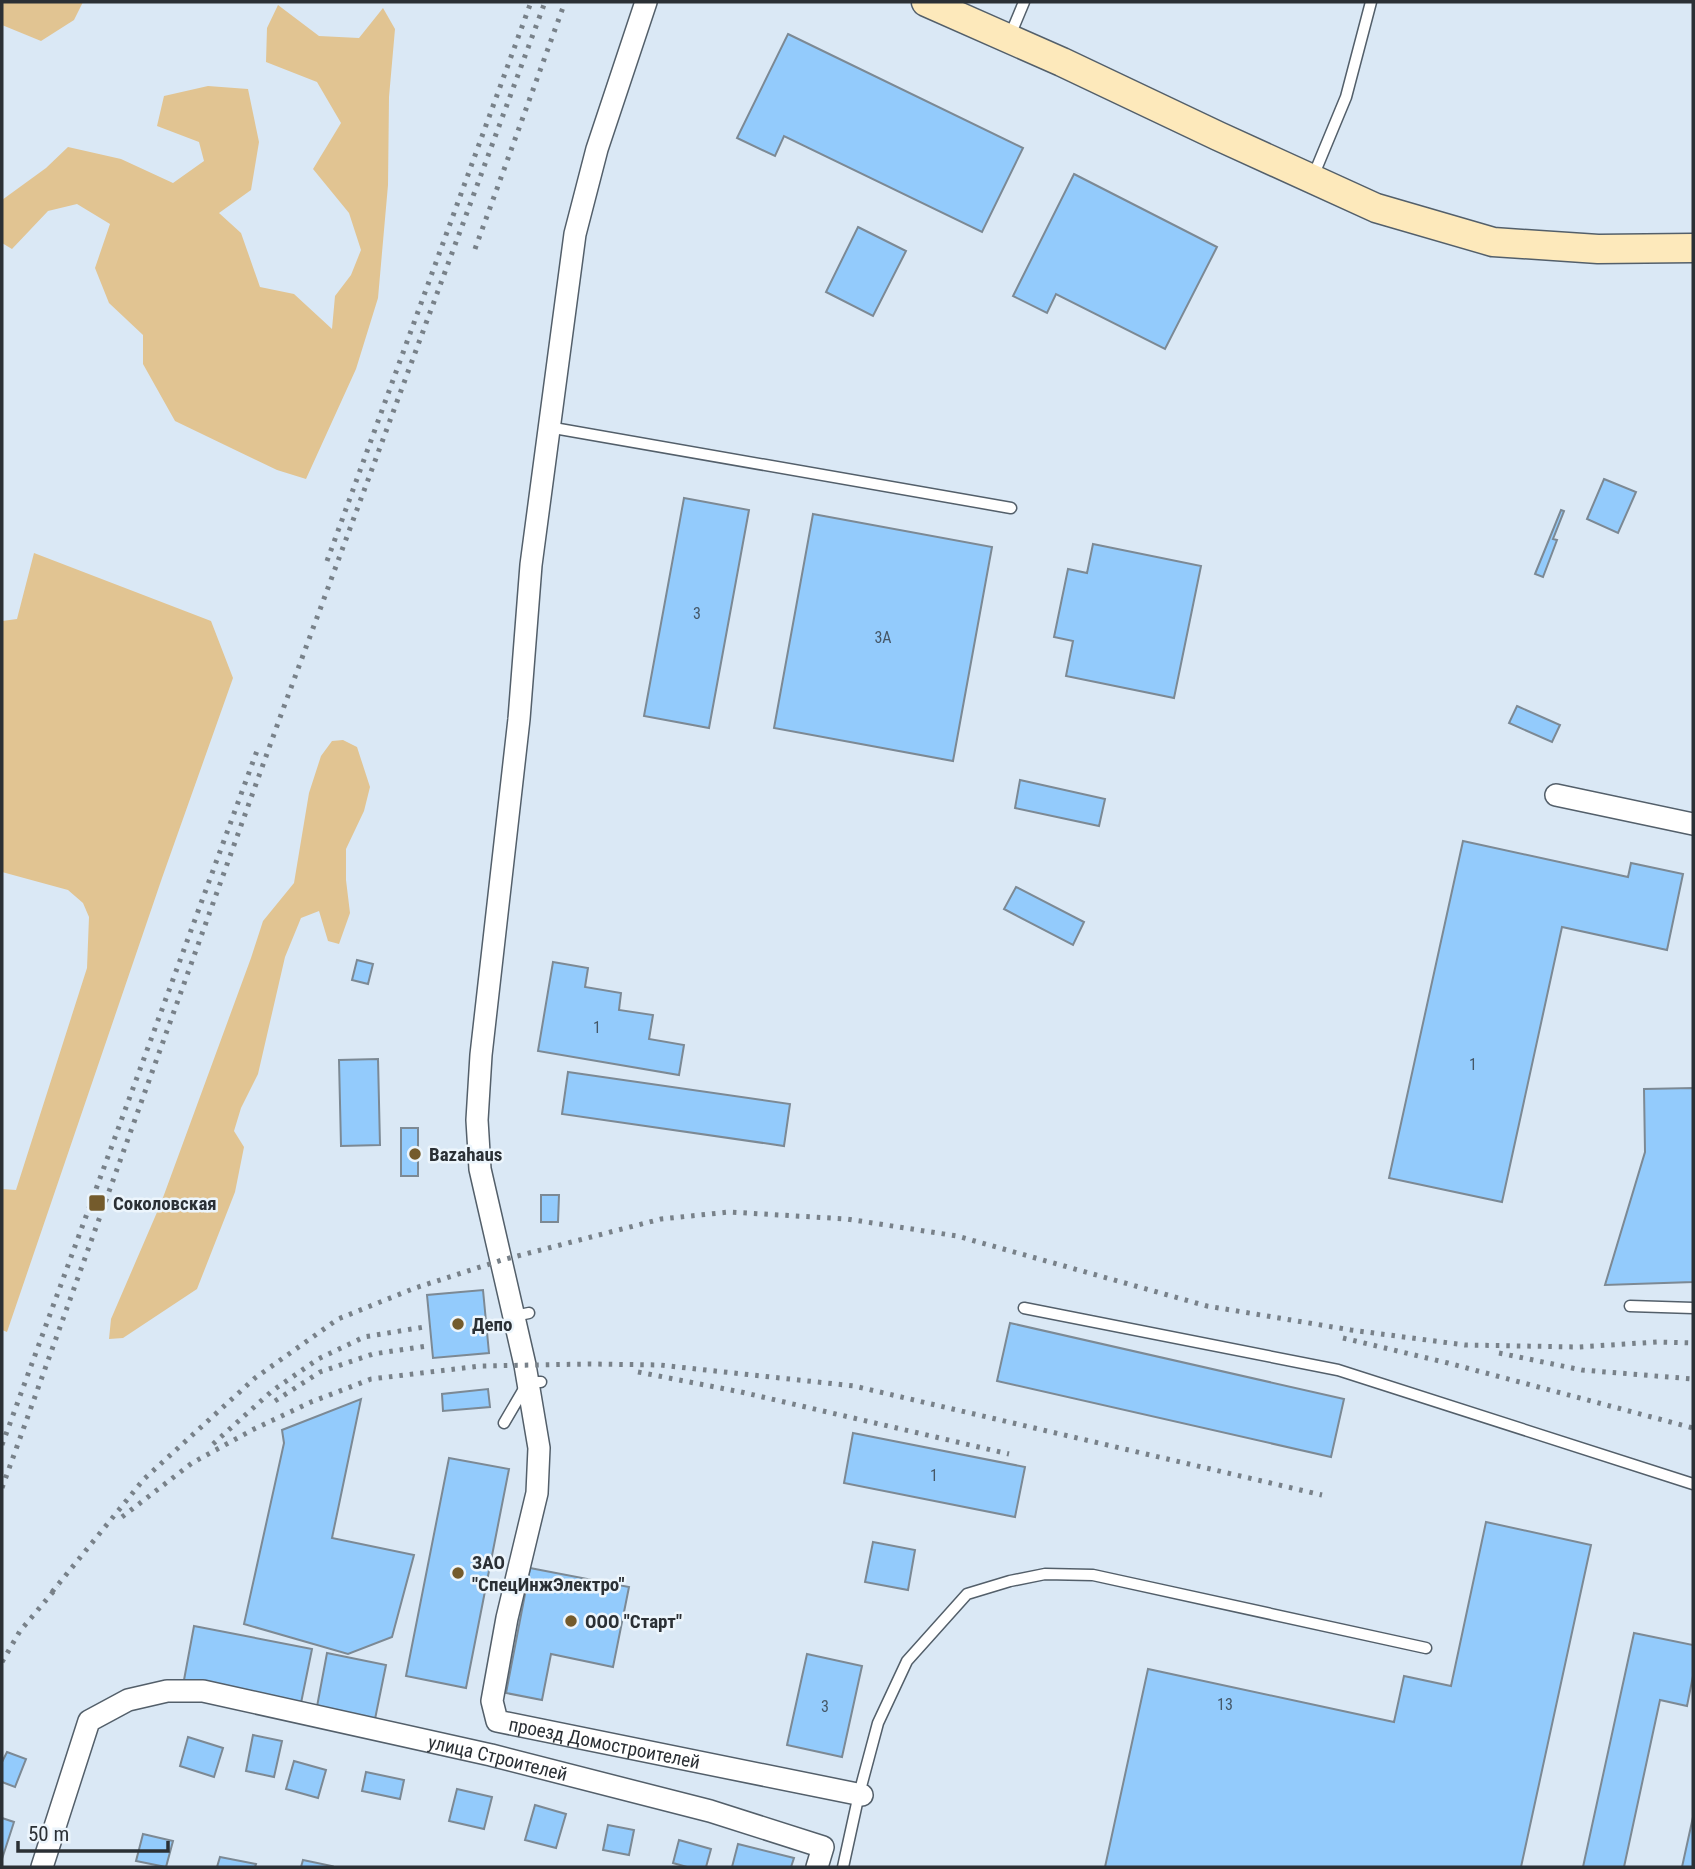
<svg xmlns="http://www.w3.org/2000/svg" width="1695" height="1869" viewBox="0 0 1695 1869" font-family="'Roboto Condensed',sans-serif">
  <rect width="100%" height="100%" fill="#dae8f5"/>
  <g fill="#e1c492">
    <path d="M2 2H83L74 20 41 41 2 25Z"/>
    <path d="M278 5 319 36 359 38 383 8 395 29 389 97 388 185 378 298 356 369 306 479 277 470 175 421 143 364V335L109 303 95 268 110 224 77 204 48 211 12 249 2 243V200L46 168 68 147 121 159 173 183 204 161 199 142 157 126 164 96 208 86 248 89 259 142 251 190 219 213 241 233 260 287 294 294 332 329 335 296 351 275 361 250 349 213 313 169 341 123 317 82 266 62 267 28Z"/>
    <path d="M34 553 211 621 233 678 162 878 7 1332 2 1330V1189L16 1190 87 968 89 917 83 903 68 890 2 872V621L17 619Z"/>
    <path d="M343 740 357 747 370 787 364 811 346 849V880L350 913 339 944 328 941 319 911 301 918 285 957 258 1074 241 1108 234 1131 244 1147 235 1192 197 1289 123 1338 109 1339 111 1319 161 1203 251 958 263 921 294 883 309 793 321 756 332 741Z"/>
  </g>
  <g fill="#93cbfc" stroke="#7c8994" stroke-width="2">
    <path d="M788 34 1023 148 982 232 784 136 775 156 737 138Z"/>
    <path d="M1074 174 1217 247 1165 349 1056 294 1047 313 1013 296Z"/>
    <path d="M858 227 906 251 873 316 826 292Z"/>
    <path d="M1604 479 1636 492 1618 533 1587 519Z"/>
    <path d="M684 498 749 510 709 728 644 716Z"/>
    <path d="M1561 510 1564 511 1553 539 1557 540 1543 577 1535 574Z"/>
    <path d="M813 514 992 547 953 761 774 728Z"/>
    <path d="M1093 544 1201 566 1174 698 1066 676 1073 641 1054 637 1068 569 1087 573Z"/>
    <path d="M1517 706 1560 725 1552 742 1509 723Z"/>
    <path d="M1020 780 1105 799 1099 826 1015 808Z"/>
    <path d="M1463 841 1628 877 1631 863 1683 874 1667 950 1562 927 1502 1202 1389 1178Z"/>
    <path d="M1016 887 1084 922 1073 945 1004 909Z"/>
    <path d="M357 960 373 964 368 984 352 980Z"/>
    <path d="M553 962 588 968 585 987 621 993 619 1010 653 1015 649 1039 684 1045 679 1075 538 1051Z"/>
    <path d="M378 1059 380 1145 341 1146 339 1060Z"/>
    <path d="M568 1072 790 1104 784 1146 562 1114Z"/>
    <path d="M1693 1088V1282L1605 1285 1645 1152 1644 1089Z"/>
    <rect x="401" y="1128" width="17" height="48"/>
    <path d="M541 1195H559L558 1222H541Z"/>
    <path d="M483 1290 489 1353 433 1358 427 1295Z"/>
    <path d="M1010 1323 1344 1399 1331 1457 997 1381Z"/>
    <path d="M488 1389 490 1407 443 1411 442 1394Z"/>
    <path d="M361 1399 332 1538 414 1555 392 1637 348 1654 244 1624 284 1443 282 1430Z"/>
    <path d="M853 1433 1025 1467 1015 1517 844 1483Z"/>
    <path d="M449 1458 509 1469 466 1688 406 1676Z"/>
    <path d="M1486 1522 1591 1545 1521 1867H1105L1148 1669 1394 1722 1404 1676 1451 1686Z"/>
    <path d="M873 1542 915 1550 908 1590 865 1582Z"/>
    <path d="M530 1568 629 1587 613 1667 551 1654 542 1700 506 1693Z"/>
    <path d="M194 1626 312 1649 301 1703 184 1680Z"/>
    <path d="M1634 1633 1693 1645V1676L1687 1706 1660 1700 1624 1867H1583Z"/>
    <path d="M327 1653 386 1665 374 1724 316 1712Z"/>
    <path d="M807 1654 862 1666 842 1757 787 1745Z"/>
    <path d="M253 1735 282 1741 274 1777 246 1771Z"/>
    <path d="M188 1737 223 1748 214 1777 180 1766Z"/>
    <path d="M7 1752 26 1759 15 1787 2 1782V1762Z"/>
    <path d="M294 1761 326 1770 318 1798 286 1789Z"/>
    <path d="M366 1772 404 1780 400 1799 362 1791Z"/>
    <path d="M457 1789 492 1797 484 1829 449 1821Z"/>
    <path d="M535 1805 566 1814 556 1848 525 1840Z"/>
    <path d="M1693 1817V1867H1682Z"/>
    <path d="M2 1818 14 1822 2 1859Z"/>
    <path d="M608 1825 634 1830 629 1855 603 1850Z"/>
    <path d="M143 1834 173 1841 166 1867 136 1861Z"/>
    <path d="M679 1840 711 1849 706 1867H687L673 1863Z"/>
    <path d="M738 1844 794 1858 791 1867H732Z"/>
    <path d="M220 1857 256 1864 255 1867H217Z"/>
    <path d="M303 1860 332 1866 331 1867H301Z"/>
  </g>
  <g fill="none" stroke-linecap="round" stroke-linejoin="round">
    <defs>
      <g id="lane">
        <path d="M1009 38 1024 2"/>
        <path d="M1312 179 1346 97 1371 2"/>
        <path d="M548 427 1011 508"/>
        <path d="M1630 1306 1693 1308"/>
        <path d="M1024 1308 1338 1370 1693 1484"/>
        <path d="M514 1316 529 1313"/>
        <path d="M504 1423 528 1382H541"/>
        <path d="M843 1867 859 1794 878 1723 907 1661 967 1594 1010 1581 1045 1574 1093 1575 1426 1648"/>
      </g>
      <g id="street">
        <path id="s1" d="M646 2 597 149 575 234 531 565 519 719 481 1055 477 1120 480 1169 525 1365 539 1448 537 1493 507 1618 492 1701 497 1721 862 1795"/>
        <path d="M1556 795 1693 824"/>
        <path id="s2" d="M42 1867 89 1721 128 1700 167 1691H203L491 1755 710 1811 823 1847 817 1867"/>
      </g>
      <path id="secondary" d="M926 2 1062 62 1218 136 1376 208 1493 242 1598 249 1693 248"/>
    </defs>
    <use href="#lane" stroke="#535f6a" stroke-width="13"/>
    <use href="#street" stroke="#535f6a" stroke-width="24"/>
    <use href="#secondary" stroke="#535f6a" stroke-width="31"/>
    <use href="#lane" stroke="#fff" stroke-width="10"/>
    <use href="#street" stroke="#fff" stroke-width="21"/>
    <use href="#secondary" stroke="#fde9bb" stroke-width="28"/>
    <g stroke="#788189" stroke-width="5" stroke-dasharray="3.5 7" stroke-linecap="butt">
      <path d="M475 249 565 2"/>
      <path d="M327 561 531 2"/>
      <path d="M1343 1338 1448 1363 1693 1428"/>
      <path d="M1499 1353 1582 1370 1693 1379"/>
      <path d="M638 1372 741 1392 1009 1454"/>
      <path d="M275 1401 320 1372 373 1354 427 1346"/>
      <path d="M213 1444 272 1391 318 1359 364 1337 424 1327"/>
      <path d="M2 1445 258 748"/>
      <path d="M2 1488 282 712 545 2"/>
      <path d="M122 1517 192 1463 254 1429 311 1402 371 1379 480 1366 590 1364 660 1365 854 1386 1322 1495"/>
      <path d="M52 1592 144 1479 255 1378 338 1319 415 1288 502 1260 661 1219 729 1212 847 1219 957 1236 1207 1306 1351 1330 1465 1345 1578 1347 1657 1342 1693 1343"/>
      <path d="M2 1662 20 1631 58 1586"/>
    </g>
  </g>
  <g fill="#745b2c" stroke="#ecf5fc" stroke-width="2.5">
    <circle cx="415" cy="1154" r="7"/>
    <rect x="88" y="1194" width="18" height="18" rx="3.5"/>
    <circle cx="458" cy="1324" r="7"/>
    <circle cx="458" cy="1573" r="7"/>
    <circle cx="571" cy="1621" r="7"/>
  </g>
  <g text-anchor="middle" stroke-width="5" stroke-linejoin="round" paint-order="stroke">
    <g font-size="16" fill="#455767">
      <text x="697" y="619">3</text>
      <text x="883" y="643">3А</text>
      <text x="597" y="1033">1</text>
      <text x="1473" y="1070">1</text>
      <text x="934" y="1481">1</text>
      <text x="1225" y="1710">13</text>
      <text x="825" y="1712">3</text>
    </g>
    <g font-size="19" font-weight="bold" fill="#2b3035" stroke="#ecf5fc" text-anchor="start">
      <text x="429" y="1161">Bazahaus</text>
      <text x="113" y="1210">Соколовская</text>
      <text x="472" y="1331">Депо</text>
      <text x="472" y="1569">ЗАО<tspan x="472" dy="22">"СпецИнжЭлектро"</tspan></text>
      <text x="585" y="1628">ООО "Старт"</text>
    </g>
    <g font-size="19" fill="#2b3035" stroke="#ecf5fc">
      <text dy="7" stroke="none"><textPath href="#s1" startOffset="1857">проезд Домостроителей</textPath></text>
      <text dy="7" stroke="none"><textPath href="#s2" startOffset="576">улица Строителей</textPath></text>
    </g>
  </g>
  <rect width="1695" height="1869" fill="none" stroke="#2b3035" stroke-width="7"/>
  <path d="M18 1841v10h150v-10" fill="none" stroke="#2b3035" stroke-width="3.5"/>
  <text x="28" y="1841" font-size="21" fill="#2b3035" stroke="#ecf5fc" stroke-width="5" paint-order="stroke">50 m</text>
</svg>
